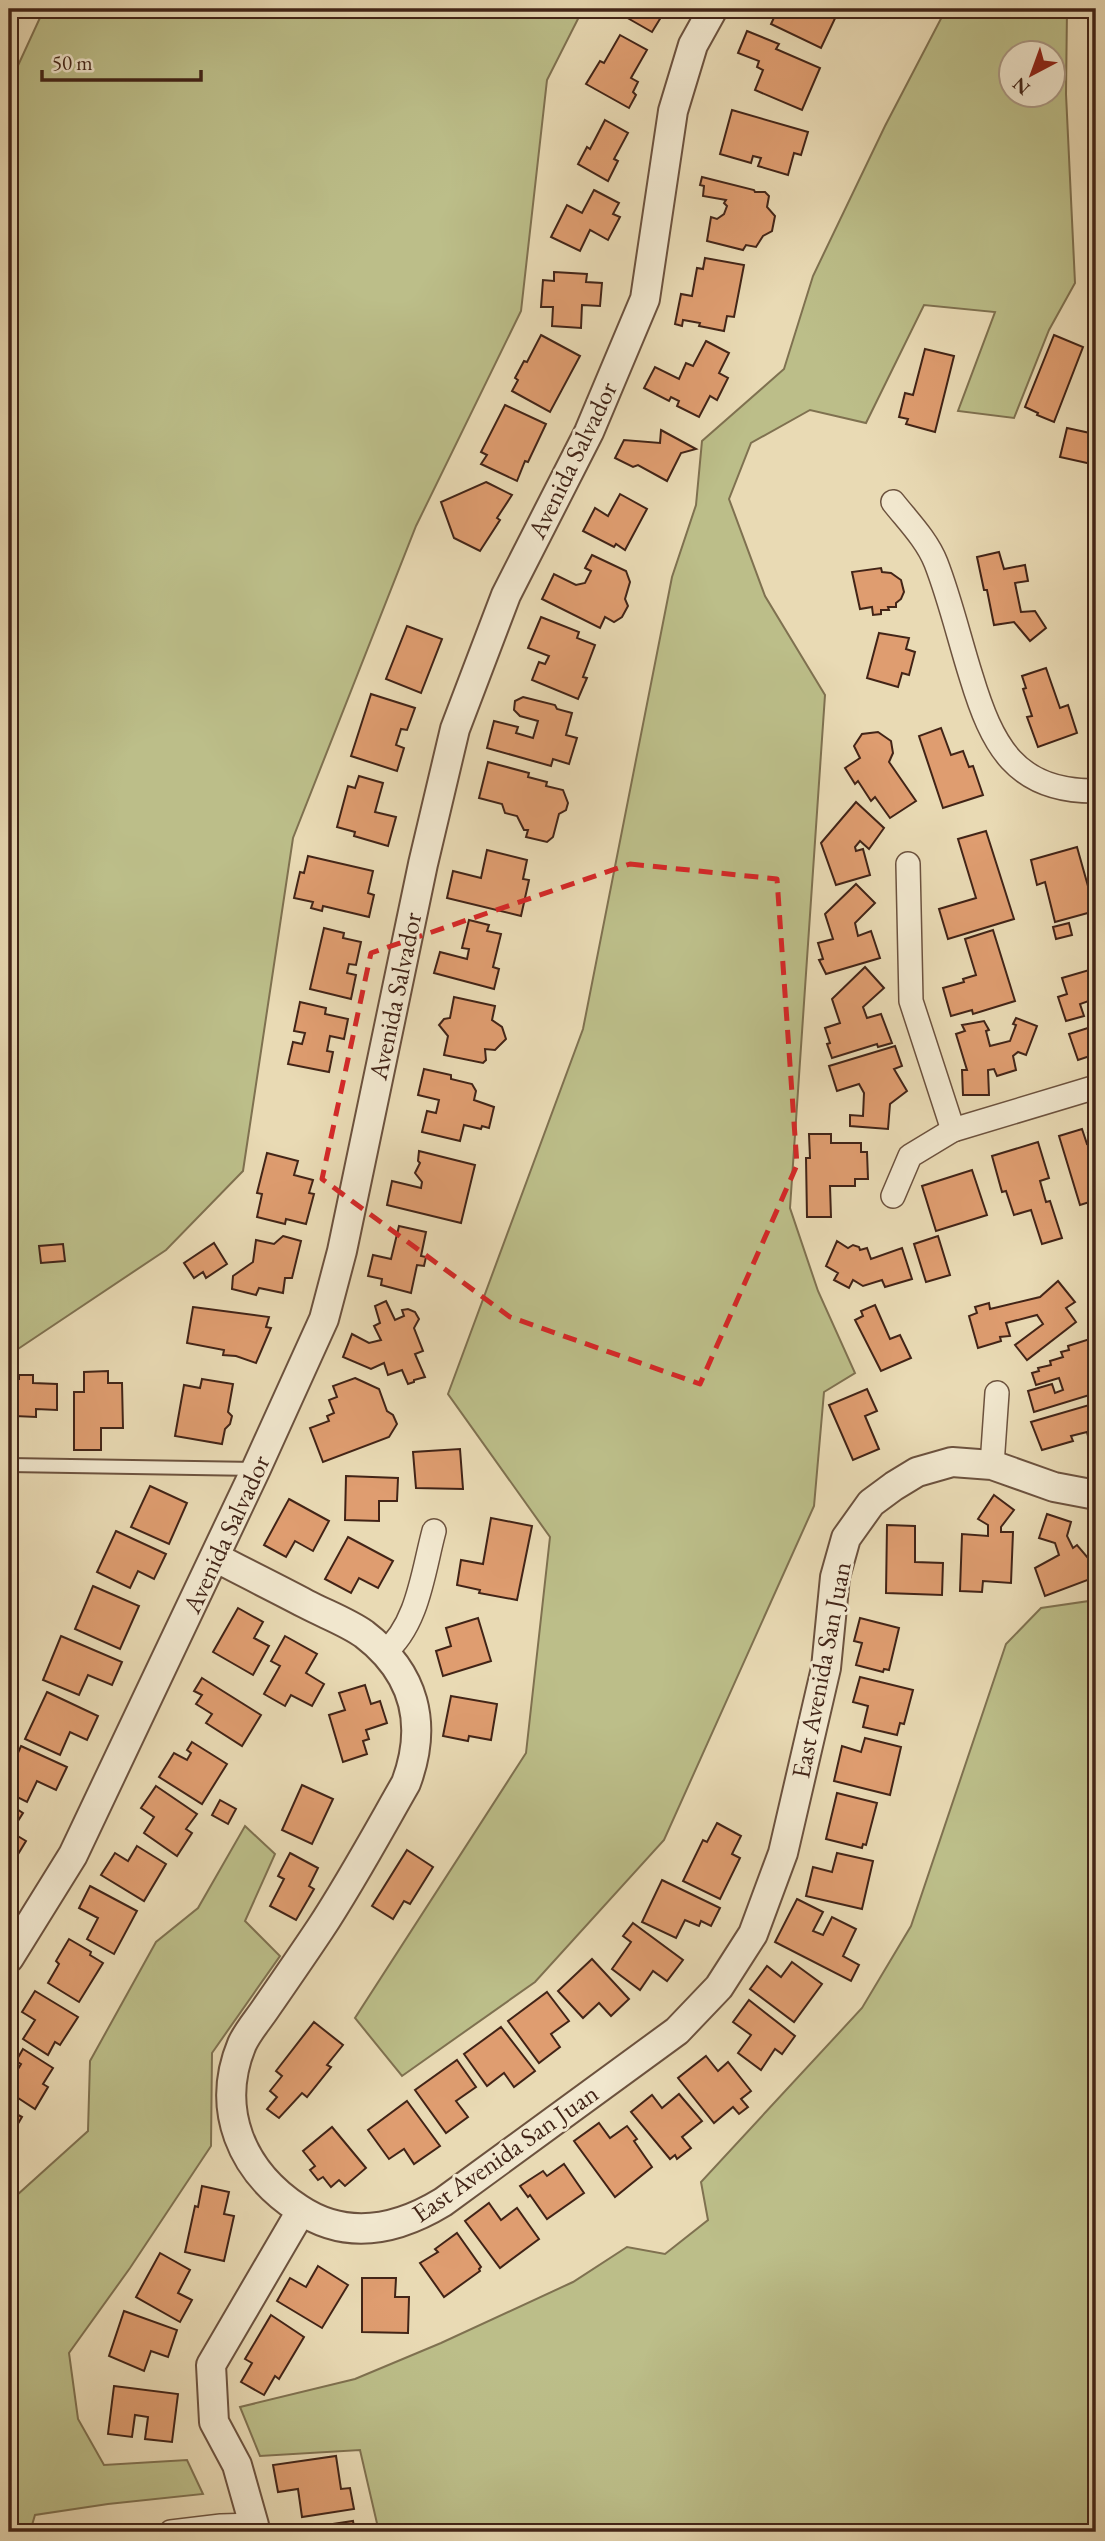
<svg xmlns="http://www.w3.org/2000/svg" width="1105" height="2541" viewBox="0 0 1105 2541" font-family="'EB Garamond',serif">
  <rect width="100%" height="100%" fill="#e9dab4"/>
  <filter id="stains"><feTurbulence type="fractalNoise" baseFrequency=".00286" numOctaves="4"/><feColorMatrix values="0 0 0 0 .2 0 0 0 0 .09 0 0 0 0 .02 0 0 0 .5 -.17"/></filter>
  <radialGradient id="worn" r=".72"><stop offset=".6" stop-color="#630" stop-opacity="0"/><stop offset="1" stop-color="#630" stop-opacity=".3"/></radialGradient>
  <g fill="#bcbe89" stroke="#7f7150" stroke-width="2" fill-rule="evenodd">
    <path d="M44 9H583L547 80 521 311 416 526 293 838 243 1171 166 1250 9 1355V85Z"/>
    <path d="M946 9H1067L1066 94 1075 283 1049 330 1014 418 958 411 995 312 924 305 866 423 810 410 751 443 729 499 765 596 825 695 790 1208 818 1291 855 1373 824 1392 814 1506 664 1840 535 1982 402 2076 355 2018 526 1753 550 1537 448 1394 583 1029 672 577 696 505 702 441 784 369 813 276 885 126ZM1010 52H1052V94H1010Z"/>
    <path d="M1096 1600V2532H379L360 2450 260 2456 240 2407 355 2379 441 2343 573 2282 627 2247 665 2254 708 2220 701 2182 862 2008 911 1926 1006 1644 1041 1608Z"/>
    <path d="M245 1826 275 1854 245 1921 280 1956 212 2053 211 2146 130 2268 69 2353 78 2419 104 2465 187 2460 203 2494 108 2504 35 2515 30 2532H9V2206L16 2196 88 2131 90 2061 156 1942 198 1908Z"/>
  </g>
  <g fill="#df9d70" stroke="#422417" stroke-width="2">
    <path d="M619 9H666L652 32 617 12Z"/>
    <path d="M778 9 801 10 848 9 845 16 838 12 821 48 771 24Z"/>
    <path d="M747 31 779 44 776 49 820 68 802 110 755 90 763 70 757 67 759 61 738 53Z"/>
    <path d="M620 35 647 50 631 78 638 82 633 92 636 95 629 108 586 84 600 61 604 63Z"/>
    <path d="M732 110 808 132 801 155 794 153 788 175 758 166 761 158 753 156 751 163 720 154Z"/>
    <path d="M605 120 628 133 614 159 618 161 608 181 578 164 587 147 590 149Z"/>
    <path d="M702 177 754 190 755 192H765L769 196 767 207 775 216 772 231 763 236 756 247 746 245 743 250 707 241 711 217 717 219 724 214 727 206 724 203 726 200 703 196 704 186 700 185Z"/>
    <path d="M594 190 619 203 613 214 620 217 608 240 590 230 580 251 551 237 567 205 582 213Z"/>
    <path d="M705 258 744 265 734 317 727 316 724 331 699 326 700 323 683 320 682 326 675 324 681 294 692 296 697 268 703 269Z"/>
    <path d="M554 272 587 274 586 282 602 283 600 306 582 305 581 328 552 326 553 307H541L543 280 554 281Z"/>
    <path d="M541 335 580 356 550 412 512 391 518 380 515 378 524 361 527 362Z"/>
    <path d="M1054 335 1083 347 1054 422 1037 415 1038 413 1025 407Z"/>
    <path d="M706 341 729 353 719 373 728 378 717 400 710 396 699 417 677 406 679 401 671 397 669 401 644 388 655 367 679 379 686 363 693 366Z"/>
    <path d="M925 349 954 356 935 432 906 424 908 419 899 417 905 393 913 395Z"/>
    <path d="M505 405 546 424 528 462 525 461 517 481 481 464 487 455 481 452Z"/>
    <path d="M1093 420 1096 421V465L1060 457 1067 428 1090 433Z"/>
    <path d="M661 430 696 449 681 453 667 481 638 465 633 467 615 458 624 440 660 443Z"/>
    <path d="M486 482 512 495 497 518 500 520 480 551 454 538 441 502Z"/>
    <path d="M620 494 647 509 625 550 616 544 614 547 583 531 595 508 608 516Z"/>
    <path d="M999 552 1004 569 1025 565 1028 581 1015 583 1021 612 1035 611 1046 628 1030 641 1014 622 994 625 987 590H984L977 557Z"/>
    <path d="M592 555 626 571 630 582 625 599 628 606 622 617 614 622 605 617 600 628 542 599 554 574 576 585 585 583 591 571 585 568Z"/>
    <path d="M881 568 882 572 891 573 901 580 904 592 901 599 896 603V607H888L889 610H881V614L873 615 872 607 860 609 852 572Z"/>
    <path d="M541 617 579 632 577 638 595 645 583 677 587 678 578 699 532 680 539 662 545 664 549 656 528 648Z"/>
    <path d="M407 626 442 639 421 693 386 679Z"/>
    <path d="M879 633 909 638 906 649 915 652 909 675 902 673 898 687 867 678Z"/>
    <path d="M1046 668 1060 708 1068 705 1077 733 1038 747 1027 717 1032 716 1023 689 1026 688 1022 676Z"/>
    <path d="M371 694 415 708 407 730 401 729 396 745 404 748 397 771 351 756Z"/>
    <path d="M523 697 555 705 557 709 572 713 566 735 577 738 569 764 553 759 551 766 487 748 494 721 518 727 516 733 533 738 538 721 520 716 514 710 515 701Z"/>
    <path d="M941 728 951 755 963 751 969 767 973 766 983 795 943 808 919 736Z"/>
    <path d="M878 732 891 741 893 753 889 762 916 801 890 818 875 797 871 801 858 781 855 784 845 768 860 758 854 746 862 734Z"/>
    <path d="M488 762 529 773 528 777 547 782 546 786 563 790 568 803 566 810 559 814 553 837 547 842 526 837 528 830H524L517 816 505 813 502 804 479 798Z"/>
    <path d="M359 776 383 783 375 812 396 817 388 846 354 836 355 832 337 827 348 786 355 788Z"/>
    <path d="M856 802 884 828 869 849 860 841 855 847 856 851 863 849 870 875 836 885 821 843Z"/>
    <path d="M986 831 1014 919 948 939 939 909 976 898 958 839Z"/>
    <path d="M1077 847 1095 911 1055 922 1045 882 1037 885 1031 860Z"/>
    <path d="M487 850 527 860 523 879 529 880 521 916 447 898 453 871 481 878Z"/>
    <path d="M308 856 373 871 368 893 374 895 369 917 323 906 322 911 311 908 313 902 294 898 300 872 304 873Z"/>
    <path d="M856 884 875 903 855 923 858 936 871 931 880 958 826 974 819 960 823 959 818 943 833 939 825 914Z"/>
    <path d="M469 920 489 925 487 931 501 934 493 967 499 969 494 989 434 973 440 952 467 959 469 949 462 948Z"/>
    <path d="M1069 923 1072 935 1056 939 1053 927Z"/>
    <path d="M324 928 344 933 343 938 361 942 356 965 349 964 347 973 356 975 351 999 310 989Z"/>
    <path d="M993 930 1015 1001 973 1014 972 1010 951 1016 943 988 964 982 963 979 976 975 965 939Z"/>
    <path d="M865 967 884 988 863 1007 867 1018 881 1014 892 1043 878 1047 877 1044 832 1058 827 1044 830 1043 825 1028 840 1023 832 999Z"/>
    <path d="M1096 968V1006L1094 999 1080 1004 1084 1016 1066 1021 1058 997 1067 994 1062 978Z"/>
    <path d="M454 997 495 1006 492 1020 502 1027 506 1039 495 1050 485 1049 486 1060 483 1063 444 1055 448 1036 439 1025 444 1019 450 1018Z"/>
    <path d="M300 1002 326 1008 325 1014 348 1019 344 1039 330 1036 327 1051 333 1052 329 1072 288 1064 293 1042 302 1044 305 1033 294 1031Z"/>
    <path d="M1016 1018 1037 1026 1026 1055 1018 1052 1013 1056 1016 1070 997 1076 994 1069 988 1070 989 1095H963L962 1070H967L956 1034 965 1031 962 1025 984 1021 989 1030 986 1031 990 1046 1010 1041 1016 1025 1013 1024Z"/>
    <path d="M1091 1027 1096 1043V1054L1078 1060 1069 1034Z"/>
    <path d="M895 1046 902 1066 894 1069 907 1091 890 1104 888 1129 850 1126V1115L863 1116 864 1093 859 1084 837 1091 829 1066Z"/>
    <path d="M424 1069 451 1075V1079L472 1084 476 1091 474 1100 494 1107 489 1128 482 1126 481 1129 464 1125 460 1141 422 1132 427 1111 436 1113 439 1100 418 1095Z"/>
    <path d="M1082 1129 1087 1144 1091 1143 1088 1133 1096 1131V1200L1080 1205 1059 1136Z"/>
    <path d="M809 1134H831V1143H861V1152H867L868 1179H855V1186H830L831 1217H807L806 1158H810Z"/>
    <path d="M1038 1142 1049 1178 1040 1181 1046 1202 1050 1201 1062 1238 1042 1244 1031 1210 1014 1215 1006 1191 1002 1192 992 1156Z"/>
    <path d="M419 1151 475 1165 461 1223 387 1205 392 1181 421 1188 422 1182 415 1173 420 1163 418 1161Z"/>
    <path d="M267 1153 298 1161 294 1175 313 1180 309 1193 314 1194 306 1224 286 1219 285 1224 257 1217 262 1194 257 1193Z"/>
    <path d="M972 1170 987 1215 936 1231 922 1186Z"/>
    <path d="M399 1226 426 1232 421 1256 426 1257 424 1266 417 1265 411 1293 381 1285 382 1279 368 1276 373 1255 391 1259Z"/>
    <path d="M283 1236 301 1241 292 1278H285L283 1293 259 1288 256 1295 232 1289 233 1276 253 1262 256 1240 274 1244Z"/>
    <path d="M938 1236 950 1275 926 1282 914 1244Z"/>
    <path d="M837 1241 848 1248 853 1245 859 1247 860 1250 867 1248 871 1259 902 1248 912 1279 885 1287 882 1280 863 1286 853 1280 849 1288 834 1280 838 1273 826 1266Z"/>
    <path d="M214 1243 227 1264 206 1278 203 1272 194 1278 184 1263Z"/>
    <path d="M63 1244 65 1261 41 1263 39 1246Z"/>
    <path d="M1058 1281 1075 1302 1066 1308 1076 1322 1027 1360 1015 1345 1043 1324 1037 1315 1006 1323 1010 1336 1000 1337 1001 1341 978 1348 969 1316 977 1313 975 1307 989 1303 990 1309 1040 1297Z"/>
    <path d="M386 1301 395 1320 404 1316 402 1310 408 1309 415 1312 419 1319 414 1328 423 1351 415 1354 425 1377 414 1380V1382L408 1384 402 1370 388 1375 384 1363 371 1369 343 1357 352 1334 369 1343 381 1340 374 1326 380 1323 375 1306Z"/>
    <path d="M875 1305 890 1339 900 1335 911 1358 881 1371 855 1320 863 1316 861 1311Z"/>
    <path d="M193 1307 269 1317 266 1327 271 1328 256 1363 236 1356 223 1355 224 1350 187 1343Z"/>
    <path d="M1096 1337V1393L1034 1412 1028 1391 1052 1384 1055 1393 1063 1390 1059 1378 1036 1385 1032 1373 1039 1371 1038 1368 1051 1365 1050 1361 1063 1357 1061 1352 1069 1350 1068 1346Z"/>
    <path d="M108 1371V1383H122L123 1428H101V1450H74V1392H84V1372Z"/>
    <path d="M19 1375H33V1383L57 1384V1410L36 1409V1417L15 1416 14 1443H9V1392H13V1379H19Z"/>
    <path d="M355 1378 379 1389 387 1411 393 1415 397 1424 389 1437 323 1462 310 1428 329 1421 327 1416 334 1413 329 1400 337 1397 333 1386Z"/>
    <path d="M202 1379 233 1384 228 1412 232 1416 230 1424 225 1429 222 1444 175 1436 184 1385 200 1388Z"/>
    <path d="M867 1389 877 1411 865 1416 879 1449 853 1460 829 1405Z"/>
    <path d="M1096 1403V1444L1093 1438 1089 1440 1087 1432 1071 1436 1073 1441 1042 1450 1031 1422Z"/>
    <path d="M460 1449 463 1489 416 1488 413 1452Z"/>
    <path d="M346 1476 398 1478 397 1501H379V1521L345 1520Z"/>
    <path d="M150 1486 187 1503 169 1544 131 1527Z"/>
    <path d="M994 1495 1014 1510 1001 1527V1532H1013L1011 1583 983 1581 982 1592 960 1591 962 1534 988 1536V1525L978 1519Z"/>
    <path d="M289 1499 329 1521 313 1551 295 1541 286 1557 264 1545Z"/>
    <path d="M1047 1514 1071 1522 1067 1536 1073 1548 1077 1545 1094 1565 1090 1568 1093 1578 1045 1596 1035 1568 1059 1555 1055 1543 1039 1538Z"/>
    <path d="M491 1518 532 1526 517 1600 479 1593 480 1590 457 1585 461 1560 483 1564Z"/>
    <path d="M887 1525 915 1526V1562L943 1563 942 1595 886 1593Z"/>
    <path d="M116 1531 166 1554 154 1579 138 1571 130 1588 97 1572Z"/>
    <path d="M348 1537 393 1561 378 1588 359 1578 351 1593 325 1579Z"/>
    <path d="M93 1586 139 1606 120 1649 75 1629Z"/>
    <path d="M238 1608 263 1622 254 1638 269 1646 253 1675 213 1652Z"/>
    <path d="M478 1618 491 1661 443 1676 436 1651 451 1646 446 1628Z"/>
    <path d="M860 1618 899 1628 889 1670 884 1669 883 1672 856 1665 862 1643 854 1641Z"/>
    <path d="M61 1636 122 1662 112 1685 88 1675 79 1695 43 1680Z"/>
    <path d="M285 1636 317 1654 306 1673 324 1684 312 1706 291 1695 285 1706 264 1694 280 1666 271 1661Z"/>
    <path d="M860 1677 913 1690 904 1724 900 1723 897 1735 863 1727 868 1706 853 1702Z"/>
    <path d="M202 1678 261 1715 242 1746 206 1723 212 1714 196 1704 202 1695 194 1691Z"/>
    <path d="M365 1685 371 1704 380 1701 387 1723 366 1730 369 1739 363 1741 367 1754 343 1762 329 1715 345 1710 339 1693Z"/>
    <path d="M47 1692 98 1716 87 1740 70 1732 60 1755 25 1739Z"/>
    <path d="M451 1696 497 1704 491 1740 469 1736 468 1741 443 1736Z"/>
    <path d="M865 1738 901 1747 890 1795 834 1781 842 1746 861 1752Z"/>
    <path d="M192 1742 227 1764 202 1804 159 1777 174 1753 187 1760 191 1753 187 1750Z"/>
    <path d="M21 1746 67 1767 56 1790 37 1781 27 1802 9 1793V1773Z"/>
    <path d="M302 1785 333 1799 312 1844 282 1830Z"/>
    <path d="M156 1786 197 1814 186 1829 192 1833 177 1856 144 1833 154 1817 141 1808Z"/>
    <path d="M837 1793 877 1803 866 1845 863 1844 862 1848 826 1839Z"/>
    <path d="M220 1800 236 1809 228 1824 212 1815Z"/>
    <path d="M9 1804 23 1813 11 1832 26 1841 12 1864 9 1863Z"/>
    <path d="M717 1823 741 1836 732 1854 740 1858 720 1899 683 1881 703 1840 707 1842Z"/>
    <path d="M137 1846 166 1864 144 1901 101 1875 115 1853 128 1861Z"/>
    <path d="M407 1850 433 1867 410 1904 404 1901 393 1919 372 1906Z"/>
    <path d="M290 1853 318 1868 309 1886 314 1889 296 1920 270 1906 284 1879 278 1876Z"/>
    <path d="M837 1853 873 1861 862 1909 806 1896 813 1867 832 1872Z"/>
    <path d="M662 1880 720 1908 711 1926 701 1921 699 1926 685 1920 676 1938 642 1922Z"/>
    <path d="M90 1886 137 1911 114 1954 87 1939 98 1918 79 1908Z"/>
    <path d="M797 1899 823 1912 813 1931 823 1935 832 1917 856 1929 843 1956 859 1965 851 1981 775 1942Z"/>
    <path d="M633 1923 683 1960 667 1981 653 1971 640 1990 612 1969 631 1942 623 1936Z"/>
    <path d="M69 1939 91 1952 90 1955 103 1963 79 2002 48 1983 59 1964 56 1961Z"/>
    <path d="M592 1959 629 1999 611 2016 599 2003 583 2018 558 1991Z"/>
    <path d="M792 1962 822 1984 794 2022 750 1989 767 1966 781 1977Z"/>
    <path d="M35 1991 78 2017 60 2045 55 2042 48 2055 23 2039 35 2020 22 2012Z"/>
    <path d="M547 1992 569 2021 551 2034 560 2047 539 2063 508 2021Z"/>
    <path d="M749 2000 795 2036 782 2054 775 2049 761 2070 738 2053 751 2035 733 2022Z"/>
    <path d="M314 2022 343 2045 327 2065 331 2067 307 2097 302 2093 279 2118 267 2109 277 2097 270 2091 282 2076 276 2071Z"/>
    <path d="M501 2027 535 2071 514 2087 504 2073 487 2086 464 2054Z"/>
    <path d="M23 2049 53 2068 43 2084 48 2087 35 2109 9 2092V2063L18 2069 21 2064 16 2061Z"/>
    <path d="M706 2056 718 2071 728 2062 751 2091 741 2099 748 2107 739 2114 733 2107 714 2123 678 2078Z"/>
    <path d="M457 2060 476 2087 456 2101 468 2117 446 2133 415 2090Z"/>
    <path d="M679 2094 702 2121 682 2137 691 2148 677 2159 675 2155 670 2159 631 2112 652 2095 662 2108Z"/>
    <path d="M407 2101 440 2146 414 2164 404 2149 389 2159 368 2130Z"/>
    <path d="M9 2110 22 2117 9 2139Z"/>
    <path d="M599 2123 610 2138 627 2126 637 2139 634 2141 652 2167 615 2197 574 2141Z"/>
    <path d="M332 2127 366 2168 345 2186 339 2180 331 2187 323 2177 318 2180 310 2170 315 2166 303 2151Z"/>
    <path d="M564 2164 584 2193 547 2219 530 2195 528 2197 520 2186 543 2171 547 2176Z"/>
    <path d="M202 2186 229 2192 224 2214 234 2216 224 2261 185 2252 195 2206 198 2207Z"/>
    <path d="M489 2203 501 2220 517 2208 539 2239 500 2268 465 2221Z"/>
    <path d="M457 2233 481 2267 479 2269 480 2271 444 2297 420 2263 438 2252 435 2249Z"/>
    <path d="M160 2253 190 2270 178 2293 192 2300 180 2322 136 2297Z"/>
    <path d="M318 2266 348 2285 322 2328 277 2301 290 2278 306 2287Z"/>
    <path d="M362 2278H396L395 2297H409L408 2333 362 2332Z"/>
    <path d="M124 2311 177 2330 168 2357 151 2351 144 2371 109 2356Z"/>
    <path d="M271 2315 304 2337 279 2379 275 2376 264 2395 241 2382 252 2363 245 2359Z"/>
    <path d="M114 2386 178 2394 172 2442 145 2439 148 2417 135 2415 132 2437 108 2434Z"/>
    <path d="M336 2456 341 2489 350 2488 354 2509 302 2517 298 2489 278 2492 273 2465Z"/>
    <path d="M353 2521 355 2532H307L306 2528Z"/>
  </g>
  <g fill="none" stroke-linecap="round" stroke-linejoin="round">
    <defs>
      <path id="service" d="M9 1465 256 1469"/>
      <g id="minor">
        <path d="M893 502C908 521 927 540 936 563 950 599 959 638 971 676 992 745 1015 792 1096 791"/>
        <path d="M908 864 911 1001 953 1130"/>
        <path d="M893 1196 910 1156 953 1130 1096 1087"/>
        <path d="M992 1465 997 1393"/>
        <path d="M384 1653C418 1625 423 1572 434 1531"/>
        <path d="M171 2532 221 2526 254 2525"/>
      </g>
      <g id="tertiary">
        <path d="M215 1557C245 1573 276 1588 306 1604 325 1614 347 1622 364 1634 415 1673 428 1724 406 1783 378 1832 351 1882 320 1929 302 1956 284 1982 266 2008 258 2020 248 2031 242 2044 215 2109 241 2171 299 2209 347 2241 397 2230 443 2202L677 2031 719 1987 753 1934 783 1853 826 1668 835 1577 846 1538 871 1503 894 1486 917 1472 952 1462 992 1465 1054 1487 1096 1495"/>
        <path d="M9 1958 73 1855 256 1469 324 1319 342 1251 423 864 455 729 506 595 589 432 645 299 673 111 693 45 713 9"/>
        <path d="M253 2532 254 2525 237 2465 214 2422 211 2365 301 2211"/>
      </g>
    </defs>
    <use href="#service" stroke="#6c523e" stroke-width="16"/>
    <use href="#minor" stroke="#6c523e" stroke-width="26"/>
    <use href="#tertiary" stroke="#6c523e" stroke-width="32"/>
    <use href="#service" stroke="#f1e7ce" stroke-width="12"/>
    <use href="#minor" stroke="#f1e7ce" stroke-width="23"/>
    <use href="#tertiary" stroke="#f1e7ce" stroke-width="28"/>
  </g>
  <path fill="none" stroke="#d62828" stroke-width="5" stroke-dasharray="14 9" stroke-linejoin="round" d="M630 864 777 879 797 1165 700 1384 510 1317 322 1179 371 953Z"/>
  <g text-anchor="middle" stroke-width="6" stroke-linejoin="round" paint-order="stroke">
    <g font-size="26" fill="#422417" stroke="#f1e7ce">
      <text transform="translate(572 460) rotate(-64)" y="9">Avenida Salvador</text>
      <text transform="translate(395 996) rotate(-78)" y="9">Avenida Salvador</text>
      <text transform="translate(226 1534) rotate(-65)" y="9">Avenida Salvador</text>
      <text transform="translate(821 1670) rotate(-79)" y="9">East Avenida San Juan</text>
      <text transform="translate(505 2153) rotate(-35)" y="9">East Avenida San Juan</text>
    </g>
  </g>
  <rect width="1105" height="2541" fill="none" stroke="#e9dab4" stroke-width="35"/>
  <rect x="10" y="10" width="1084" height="2520" fill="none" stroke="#422417" stroke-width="3.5"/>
  <rect x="18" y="18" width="1070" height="2506" fill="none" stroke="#422417" stroke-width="2"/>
  <g transform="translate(1032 74) rotate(221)"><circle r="33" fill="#f1e7ce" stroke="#ab9985" stroke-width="2"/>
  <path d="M0-5L12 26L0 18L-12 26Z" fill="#8f2418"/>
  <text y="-10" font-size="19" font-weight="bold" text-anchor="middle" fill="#422417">N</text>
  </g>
  <path d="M42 70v10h159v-10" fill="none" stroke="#422417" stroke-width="3.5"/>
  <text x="52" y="70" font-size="21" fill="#422417" stroke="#f1e7ce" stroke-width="5" paint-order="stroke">50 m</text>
  <rect width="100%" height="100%" filter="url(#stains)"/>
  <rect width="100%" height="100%" fill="url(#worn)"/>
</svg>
